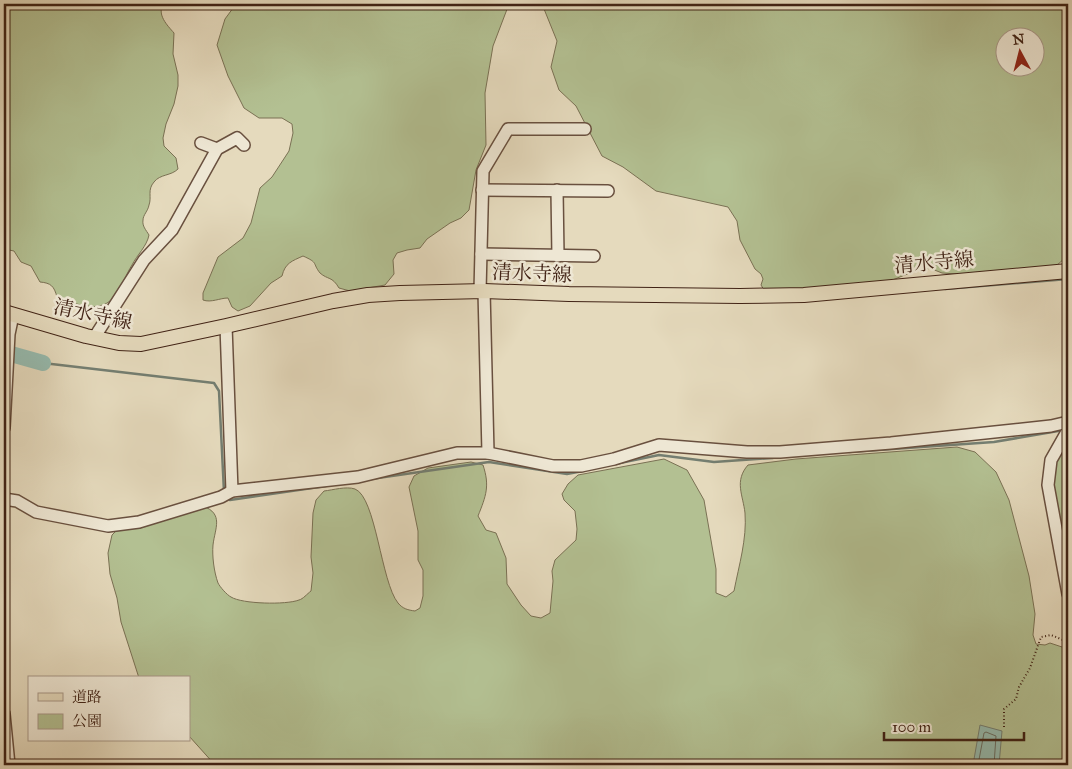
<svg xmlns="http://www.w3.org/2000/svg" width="1072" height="769" viewBox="0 0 1072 769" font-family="'IM FELL Great Primer','Noto Serif JP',serif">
  <rect width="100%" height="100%" fill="#e5dabd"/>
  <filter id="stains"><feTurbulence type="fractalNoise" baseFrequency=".004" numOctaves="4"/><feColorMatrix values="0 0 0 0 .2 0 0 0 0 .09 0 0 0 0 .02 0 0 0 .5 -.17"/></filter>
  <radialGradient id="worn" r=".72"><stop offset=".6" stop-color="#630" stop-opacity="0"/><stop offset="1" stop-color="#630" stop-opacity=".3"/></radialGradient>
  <g fill="#b3c092" stroke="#7a7154" fill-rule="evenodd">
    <path d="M4 4H163C157 15 167 25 174 33L173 54 178 75V86L174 104 166 124 163 138 164 146 176 158 178 169C171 176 160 174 154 182 147 190 152 197 149 205 148 211 143 215 143 220 142 226 146 230 149 235 147 246 137 255 132 265 126 274 120 292 112 299 98 314 73 303 57 297 54 286 51 283 40 282L31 266 21 262 14 251 9 250 4 253Z"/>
    <path d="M236 4H509L493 46 485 93 486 145 476 170 469 210 461 218 450 223 427 239 420 248 407 250 397 253 393 260 394 274 385 285 350 291 339 288C332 276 328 280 320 273 312 263 319 263 303 256 292 261 285 263 282 276L271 283 250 306 238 311 232 307 228 298C220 298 211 303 203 300V293L218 257 243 238 251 223 260 188 272 177 289 151 293 133 292 124 282 118H259L244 108 228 76 217 45 225 19Z"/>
    <path d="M542 4H1068V249L1065 258 1056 266 1016 269 970 275 942 273 932 269 922 268 890 281 794 291 764 290 761 285 763 279 761 274 755 269 740 240 737 221 728 207 656 191 623 167 602 156 576 106 559 90 551 67 557 41ZM1004 38H1034V68H1004Z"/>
    <path d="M1068 438V578L1051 488 1058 449Z"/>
    <path d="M957 447 975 452 996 472 1009 500 1029 576 1035 614 1033 635 1036 644 1045 645 1050 643 1068 649V765H215L189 736V678H139L121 622 117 598 110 574 108 553 112 535 119 528 203 506C224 514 215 528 213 545 212 556 214 572 218 583 220 587 227 595 231 597 242 604 286 605 299 600 303 599 307 594 311 591L313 573 311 557 313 513 316 500 324 491C333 490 346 486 355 489 376 497 381 582 398 603 403 609 408 610 415 611L420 608 423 596V570L418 560V531L409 487 414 476 428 468 471 462 483 465C490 486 486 496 478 516L486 530 496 533 506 558 507 584 521 605 531 616 541 618 550 613 553 581 552 571 555 560 576 540 577 529 575 511 564 500 562 494 568 484 578 475 664 459 687 470 704 500 716 569V593L726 597 734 591C739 565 747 539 745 513 743 495 734 481 748 465L796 459Z"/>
  </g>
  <path fill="#96bbaf" stroke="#747e71" d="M980 725 1002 731 999 765H973Z"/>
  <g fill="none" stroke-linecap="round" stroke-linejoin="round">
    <path stroke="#6b6e62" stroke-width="1" d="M978 765 984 733 986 732 996 736 994 765"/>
    <g stroke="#747e71" stroke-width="2.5">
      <path d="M945 289 1068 279"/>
      <path d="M43 363 214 383 219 391 224 492"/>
      <path d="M849 452 994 442 1064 430"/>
      <path d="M615 464 659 455 714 462 773 458"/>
      <path d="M371 479 489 462 567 474 583 471"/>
      <path d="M227 496 230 500 326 486"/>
    </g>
    <path stroke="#96bbaf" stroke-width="16" d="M4 352 43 363"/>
    <defs>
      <g id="minor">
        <path d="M201 143 217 149"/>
        <path d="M482 190 608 191"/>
        <path d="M557 190 558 256"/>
        <path d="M481 254 594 256"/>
        <path d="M480 291 483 171 508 129H585"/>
        <path d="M484 291 488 453"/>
        <path d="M226 326 232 491"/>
        <path d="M94 338 144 260 172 230 217 149 237 138 244 145"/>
        <path d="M4 428 9 334 13 315"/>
        <path d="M1068 430 1051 460 1048 485 1068 594"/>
        <path d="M4 499 17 501 36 512 108 526 139 522 221 497 232 491 358 477 457 453H488L553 466H581L614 459 659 445 747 452H780L891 443 1051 426 1068 422"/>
        <path d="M4 714 9 765"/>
      </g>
      <path id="major" d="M4 312 86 336 119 343 141 344 226 326 333 301 368 295 400 293 484 291 569 294 740 296 804 295 1068 271"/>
    </defs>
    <use href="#minor" stroke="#69503f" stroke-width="14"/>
    <use href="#major" stroke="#402215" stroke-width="16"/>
    <path stroke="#402215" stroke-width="2" stroke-dasharray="1 2.5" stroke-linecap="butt" d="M1004 727V709L1016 699 1019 687 1030 668 1041 637 1051 635 1068 642"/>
    <use href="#minor" stroke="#eee7d4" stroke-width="11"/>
    <use href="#major" stroke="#e5dabd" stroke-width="14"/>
  </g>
  <g text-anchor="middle" stroke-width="5" stroke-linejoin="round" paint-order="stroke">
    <g font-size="20" fill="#402215" stroke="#eee7d4">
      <text transform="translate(934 262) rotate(-5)" y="7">清水寺線</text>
      <text transform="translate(532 273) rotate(2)" y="7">清水寺線</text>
      <text transform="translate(93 314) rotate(12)" y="7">清水寺線</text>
    </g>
  </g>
  <rect width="1072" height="769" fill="none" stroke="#e5dabd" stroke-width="20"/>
  <rect x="5" y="5" width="1062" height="759" fill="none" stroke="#402215" stroke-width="2.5"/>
  <rect x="10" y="10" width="1052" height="749" fill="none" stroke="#402215"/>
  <rect x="28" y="676" width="162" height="65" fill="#eee7d4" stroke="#a89888"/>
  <rect x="38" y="693" width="25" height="8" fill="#e5dabd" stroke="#a89888"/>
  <text x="72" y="702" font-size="15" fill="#402215">道路</text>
  <rect x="38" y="714" width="25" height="15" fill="#b3c092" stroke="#a89888"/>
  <text x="72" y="726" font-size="15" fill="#402215">公園</text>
  <g transform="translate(1020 52) rotate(353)"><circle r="24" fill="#eee7d4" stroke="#a89888"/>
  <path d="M0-4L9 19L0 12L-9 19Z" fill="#8f2418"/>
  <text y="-8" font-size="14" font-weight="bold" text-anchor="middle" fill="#402215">N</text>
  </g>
  <path d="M884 732v8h140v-8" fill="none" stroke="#402215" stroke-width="2.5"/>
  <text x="892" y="732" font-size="15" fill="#402215" stroke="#eee7d4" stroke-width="4" paint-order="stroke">100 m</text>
  <rect width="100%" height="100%" filter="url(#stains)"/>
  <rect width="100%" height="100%" fill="url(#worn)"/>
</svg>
